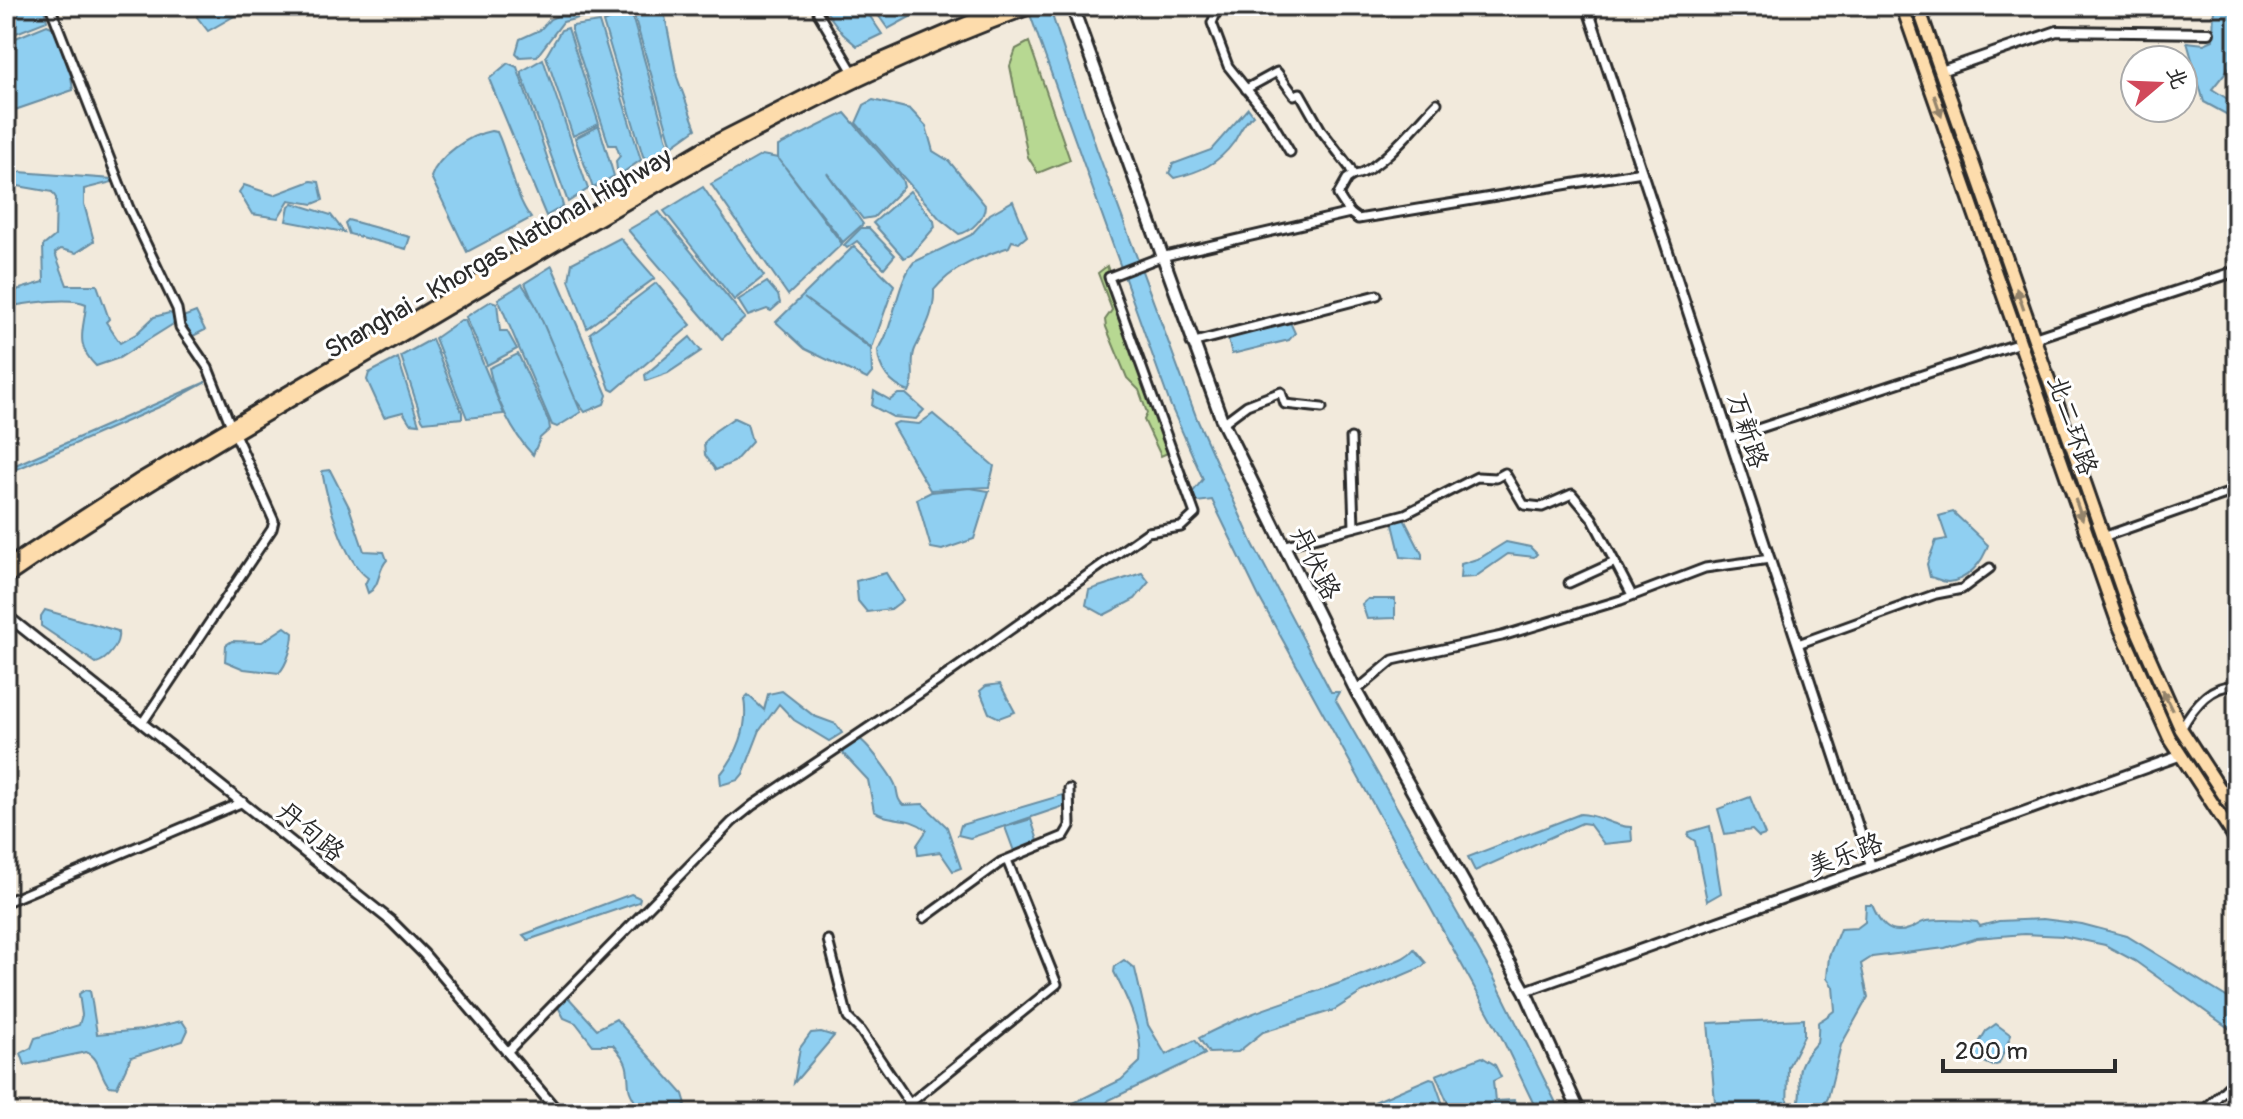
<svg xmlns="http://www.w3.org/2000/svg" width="2243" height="1119" viewBox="0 0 2243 1119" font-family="Pangolin,'LXGW WenKai TC',sans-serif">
  <rect width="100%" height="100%" fill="#f2eadc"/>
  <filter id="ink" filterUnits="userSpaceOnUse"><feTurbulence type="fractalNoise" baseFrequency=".0125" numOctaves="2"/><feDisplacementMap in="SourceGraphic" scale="16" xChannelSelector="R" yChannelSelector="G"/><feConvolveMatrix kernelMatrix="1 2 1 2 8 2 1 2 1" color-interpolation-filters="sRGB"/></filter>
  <g filter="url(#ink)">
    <g fill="#b7d892" stroke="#71825e" stroke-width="2">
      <path d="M1029 42 1070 160 1038 173 1028 157 1010 66 1016 49Z"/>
      <path d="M1107 266 1172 451 1161 456 1144 420 1147 413 1139 390 1127 378 1106 327 1105 320 1112 310 1098 273Z"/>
    </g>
    <g fill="#8fcff1" stroke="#678da2" stroke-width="2">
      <path d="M6 6H43L47 21 6 37Z"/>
      <path d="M209 6H234L236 15 208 31 197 17 198 10Z"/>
      <path d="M581 6H626L563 22 537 56 520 57 516 53 520 39 540 30 550 19Z"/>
      <path d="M639 6H663L677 77 696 129 672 146 633 12Z"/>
      <path d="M822 6H863L882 34 857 46 843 34Z"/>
      <path d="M886 6H930L888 29 876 12Z"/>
      <path d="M1027 6H1049L1097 150 1197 419 1253 544 1331 692H1339L1335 699 1493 976 1561 1113H1538L1500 1034 1259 597 1212 500 1197 502 1192 493 1203 479 1170 404Z"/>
      <path d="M2214 6H2233L2237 58 2212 89 2237 105V120L2204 102 2187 42 2204 44 2213 40Z"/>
      <path d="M626 12 632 16 669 148 647 160 643 156 603 22Z"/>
      <path d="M599 22 641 160 622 173 617 170 616 161 620 156 616 145H609L572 32V26Z"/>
      <path d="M47 25 54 28 71 76 73 90 6 113V42Z"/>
      <path d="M568 28 599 124 573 136 546 56 561 30Z"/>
      <path d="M543 59 588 189 568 202 522 76V71Z"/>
      <path d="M508 63 517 67 562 202 563 206 546 216 489 79Z"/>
      <path d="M873 100 910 109 926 126 933 151 949 161 985 205C985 218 971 232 959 234L940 219 856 123 864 105Z"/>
      <path d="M1248 108 1253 115C1243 123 1240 132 1234 142 1218 164 1200 172 1174 178L1169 173 1173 164 1211 150Z"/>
      <path d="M845 113 902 179 904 187 874 217 863 219 827 173 863 224 843 242 779 159 842 244 788 295 711 184 762 155 778 158V146Z"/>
      <path d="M599 126 614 176 593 188 575 138Z"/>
      <path d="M491 131 497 132C510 159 513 194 531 218L467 252 431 177C438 156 469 135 491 131Z"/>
      <path d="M6 171 112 179V182L84 189V204L94 241 76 253 61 249 55 253 67 285H97L109 319 106 322 120 343 136 334 154 317 169 313 183 317 196 312 205 330 191 337 182 324 175 323 119 358 96 366C73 343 85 328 86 304 69 296 25 304 6 307V293L44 282 43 246 55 236 56 198 52 192 6 184Z"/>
      <path d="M311 181 319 182 323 200 313 204 289 200 278 218 252 214 239 192 244 185 274 195Z"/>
      <path d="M703 187 764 276 734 300 664 211Z"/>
      <path d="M910 191 934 221 935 227 911 255 904 258 873 223Z"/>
      <path d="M1013 201 1027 236 1019 243 1012 241 1009 247C981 257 953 266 934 290 935 313 924 330 915 349 909 362 917 379 909 392 891 385 878 370 878 350 894 329 896 283 914 262L971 235 990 214Z"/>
      <path d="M293 203 331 215 344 232 286 221 289 206Z"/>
      <path d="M659 212 745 318 722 339 628 230Z"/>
      <path d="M348 220 410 237 406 249 349 234 345 223Z"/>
      <path d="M861 228H869L895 255 884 268 857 241 847 248 844 245Z"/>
      <path d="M620 238 655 278 587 328 569 280 572 263Z"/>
      <path d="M854 246 894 285 872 348 804 298 871 349 872 373 867 379 805 349 776 322Z"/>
      <path d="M552 266 607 395 604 404 585 412 575 399 525 283Z"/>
      <path d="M767 282 778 295 780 303 771 311 767 309 748 316 738 300Z"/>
      <path d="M656 283 691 325 614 391 610 389 590 333Z"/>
      <path d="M522 284 535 304 581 412 557 427 552 425 498 299Z"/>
      <path d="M491 301 497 303 500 331H507L517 349 487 365 466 317Z"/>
      <path d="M461 320H465L504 414 467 418 435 338Z"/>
      <path d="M1289 320 1295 333 1289 340 1232 354 1227 336Z"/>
      <path d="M690 337 701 351 668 373 646 381 645 375Z"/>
      <path d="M432 339 462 412V418L424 422 422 419 401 356Z"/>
      <path d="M518 354 549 422 550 429 540 438 533 455C512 433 495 398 489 368Z"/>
      <path d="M398 358 419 424 410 423 403 412 384 417 367 380 369 373Z"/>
      <path d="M206 382 166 404 6 474V469Z"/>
      <path d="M874 391 890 400 898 394H906L924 410 916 419 893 417 872 406Z"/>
      <path d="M933 414 994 466 989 487 930 490 892 425 898 422 919 424Z"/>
      <path d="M734 418 747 424 752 442 734 462 716 470 705 455 704 443 715 431Z"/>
      <path d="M330 470 349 507 364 551 384 552 387 560C377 570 381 586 368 593L365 584 368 578C343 560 327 499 322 471Z"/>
      <path d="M970 488 989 491 974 539 942 550 931 548 917 499 931 492Z"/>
      <path d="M1953 512 1988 545C1983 562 1967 581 1948 582 1941 582 1937 578 1930 577L1927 564 1936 541 1947 539 1939 516Z"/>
      <path d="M1403 517 1422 554V559L1401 557 1392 520Z"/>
      <path d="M1506 542 1530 547 1537 554 1534 557 1508 554 1475 577 1460 578 1461 564 1480 558Z"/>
      <path d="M886 573 903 600 891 609 867 612 858 601 856 581Z"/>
      <path d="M1142 573 1149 582 1135 599 1104 615 1086 605 1089 590Z"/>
      <path d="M1368 599H1395V618L1367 619 1362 604Z"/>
      <path d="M45 610 118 631C120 644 108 660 96 663L41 626V616Z"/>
      <path d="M285 627 293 633C293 644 287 665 279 673L244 669 225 661 226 645 232 641 262 642Z"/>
      <path d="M1000 684 1015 712 999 718 989 713 980 691 986 686Z"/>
      <path d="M782 691 814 716 836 724 842 733 829 741 794 720 779 704 760 730 743 774 738 780 721 785 720 775C737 755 749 728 744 699L748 695 764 710 768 694Z"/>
      <path d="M858 738C866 741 893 777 896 787 898 795 897 799 903 805L923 804 947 827 961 868 953 871 940 852 918 855 917 845 927 830C906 814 891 823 874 811L868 780 839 749Z"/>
      <path d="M1066 794 1067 805 970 838 958 835 961 825Z"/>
      <path d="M1750 797 1765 835 1759 837 1752 830 1725 834 1718 809Z"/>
      <path d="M1580 814C1600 814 1611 827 1631 827L1632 841 1604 844 1589 824 1582 823 1475 871 1468 857Z"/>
      <path d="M1031 819 1039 844 1015 854 1005 827Z"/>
      <path d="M1710 826 1721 893 1707 901 1695 841 1688 836 1689 832Z"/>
      <path d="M631 894 640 898 639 902 528 940 523 935Z"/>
      <path d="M1866 905H1872C1879 921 1888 937 1909 929 1916 927 1918 923 1926 921 1944 919 1959 920 1977 922L1980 926 1999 921 2043 919 2082 924 2127 936 2228 998 2237 1011V1034L2135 961 2105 945 2063 936 2024 934 1977 938 1945 948 1872 957 1861 964 1868 997 1841 1045 1828 1098 1820 1113H1796C1808 1076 1785 1077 1817 1042 1822 1010 1809 1032 1835 1010L1833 987 1827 978 1829 956 1840 929 1857 928 1865 922Z"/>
      <path d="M1414 949 1426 963 1422 967 1361 993 1334 1010 1263 1032 1238 1052 1209 1053 1199 1038C1256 1006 1324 993 1383 966 1395 961 1406 959 1414 949Z"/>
      <path d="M1124 960 1135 969 1148 1025 1166 1055 1195 1040 1205 1054 1109 1100 1106 1104 1109 1113H1053L1121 1080 1140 1062C1143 1030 1128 1000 1114 972L1115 966Z"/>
      <path d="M85 990 90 991 91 996 97 1034 142 1030 182 1021 188 1030 183 1041 131 1057 117 1087 109 1086C99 1075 101 1058 86 1052L25 1065 21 1053 31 1048 35 1038 79 1025 82 1015 79 994Z"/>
      <path d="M567 996 597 1029 616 1019 683 1094 686 1104 676 1113H641C639 1106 630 1096 629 1088 627 1066 630 1065 613 1045H593L576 1023 564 1018 557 1005Z"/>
      <path d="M1804 1019V1036L1788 1067 1787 1113H1716L1708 1023Z"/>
      <path d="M1996 1024 2011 1035 1999 1064 1993 1066 1971 1056 1986 1031Z"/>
      <path d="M821 1032 834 1036 794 1083 800 1048 811 1033Z"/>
      <path d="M1482 1057 1495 1065 1501 1077 1493 1081 1495 1101 1514 1100 1520 1113H1452L1436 1075Z"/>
      <path d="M1430 1078 1434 1079 1446 1113H1373L1372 1103Z"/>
    </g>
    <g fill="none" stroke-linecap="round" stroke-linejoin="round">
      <defs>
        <g id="minor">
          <path d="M50 6 129 208 177 309 180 327 208 368 231 426"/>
          <path d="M1219 6 1212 23 1228 66 1269 117 1290 152"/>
          <path d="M818 13 853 72"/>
          <path d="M1246 89 1277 72 1294 95 1300 93 1321 130 1350 168 1353 175 1347 179 1338 195 1350 213"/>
          <path d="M1353 175C1376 175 1419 121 1437 103"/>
          <path d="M1191 343 1377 295"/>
          <path d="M1223 423 1247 405 1281 392 1285 404 1322 408"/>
          <path d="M1351 438 1354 527"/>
          <path d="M1730 438 2020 343"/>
          <path d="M2103 537 2237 490"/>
          <path d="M1283 546 1405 514 1477 477 1496 478 1505 473 1524 505 1542 507 1572 494 1592 518 1632 595"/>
          <path d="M1569 583 1615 562"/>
          <path d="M1798 644 1936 594 1962 589 1990 568"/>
          <path d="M1356 691 1393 660 1502 636 1621 600 1705 568 1770 559"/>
          <path d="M143 722 272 529 274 521 235 434"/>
          <path d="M2181 729C2193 707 2211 683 2237 686"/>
          <path d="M6 902 243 802"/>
          <path d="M924 918 1001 862 1064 836 1070 826 1069 789"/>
          <path d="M828 940 848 1018 861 1031 916 1113"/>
          <path d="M507 1052 732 822 753 805 938 681 1148 532 1181 527 1195 514 1109 277 1161 257 1350 213 1358 219 1642 172"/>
          <path d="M910 1103 1057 984 1007 860"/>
          <path d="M2201 1113 2228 1087"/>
        </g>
        <g id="tertiary">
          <path d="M1587 6 1871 866"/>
          <path d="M1941 71 2057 31 2209 33"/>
          <path d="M2034 338 2237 271"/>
          <path d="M6 615 391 921 424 954 559 1113"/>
          <path d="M1525 991 2179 756"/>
        </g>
        <path id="secondary" d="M1072 6 1223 423 1356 691 1525 991 1580 1113"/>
        <g id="primary">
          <path d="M1902 6 2118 623 2169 737 2237 841"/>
          <path d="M1918 6 2132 618 2181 729 2237 815"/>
        </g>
        <g id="trunk">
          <path d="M6 567 138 481 701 149 853 72 1007 6"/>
          <path d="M6 578C144 483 290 401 434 316 628 201 821 83 1034 6"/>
        </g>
      </defs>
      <use href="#minor" stroke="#2b2b2b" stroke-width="13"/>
      <use href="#tertiary" stroke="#2b2b2b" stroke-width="14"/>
      <use href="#secondary" stroke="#2b2b2b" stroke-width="16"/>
      <use href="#primary" stroke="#2b2b2b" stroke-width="17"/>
      <use href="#trunk" stroke="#2b2b2b" stroke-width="17"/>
      <use href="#minor" stroke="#fff" stroke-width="7"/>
      <use href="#tertiary" stroke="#fff" stroke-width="8"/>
      <use href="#secondary" stroke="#fff" stroke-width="10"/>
      <use href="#primary" stroke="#fddcac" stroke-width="11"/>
      <use href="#trunk" stroke="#fddcac" stroke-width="11"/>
    </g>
    <defs><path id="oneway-solid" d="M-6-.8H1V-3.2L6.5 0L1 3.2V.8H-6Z" transform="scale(2)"/></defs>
    <g fill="#94846c">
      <use href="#oneway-solid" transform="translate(1938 106) rotate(71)"/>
      <use href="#oneway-solid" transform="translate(2020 299) rotate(-109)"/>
      <use href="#oneway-solid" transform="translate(2079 510) rotate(71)"/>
      <use href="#oneway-solid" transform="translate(2167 700) rotate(-116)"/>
    </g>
  </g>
  <g text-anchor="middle" stroke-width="6" stroke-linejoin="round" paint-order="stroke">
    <g font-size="26" fill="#2b2b2b" stroke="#fff">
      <text transform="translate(498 253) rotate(-30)" y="9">Shanghai - Khorgas National Highway</text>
      <text transform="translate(2073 425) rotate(71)" y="9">北二环路</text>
      <text transform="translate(1748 430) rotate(72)" y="9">万新路</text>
      <text transform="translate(1316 563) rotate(63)" y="9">丹伏路</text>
      <text transform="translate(311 831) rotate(39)" y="9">丹句路</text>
      <text transform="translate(1845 854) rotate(-20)" y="9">美乐路</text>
    </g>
  </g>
  <rect width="2243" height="1119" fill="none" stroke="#fff" stroke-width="32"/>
  <rect x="16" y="16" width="2211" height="1087" fill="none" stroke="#2b2b2b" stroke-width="3" filter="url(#ink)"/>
  <g transform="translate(2159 84) rotate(71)"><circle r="38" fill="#ffffff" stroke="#aaaaaa" stroke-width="2"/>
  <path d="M0-6L14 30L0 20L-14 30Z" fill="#d1495b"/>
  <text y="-12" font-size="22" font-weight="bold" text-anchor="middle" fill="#2b2b2b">北</text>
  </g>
  <path d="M1943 1059v12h172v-12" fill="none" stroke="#2b2b2b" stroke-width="4"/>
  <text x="1955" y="1059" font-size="24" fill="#2b2b2b" stroke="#ffffff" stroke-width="6" paint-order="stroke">200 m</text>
</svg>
